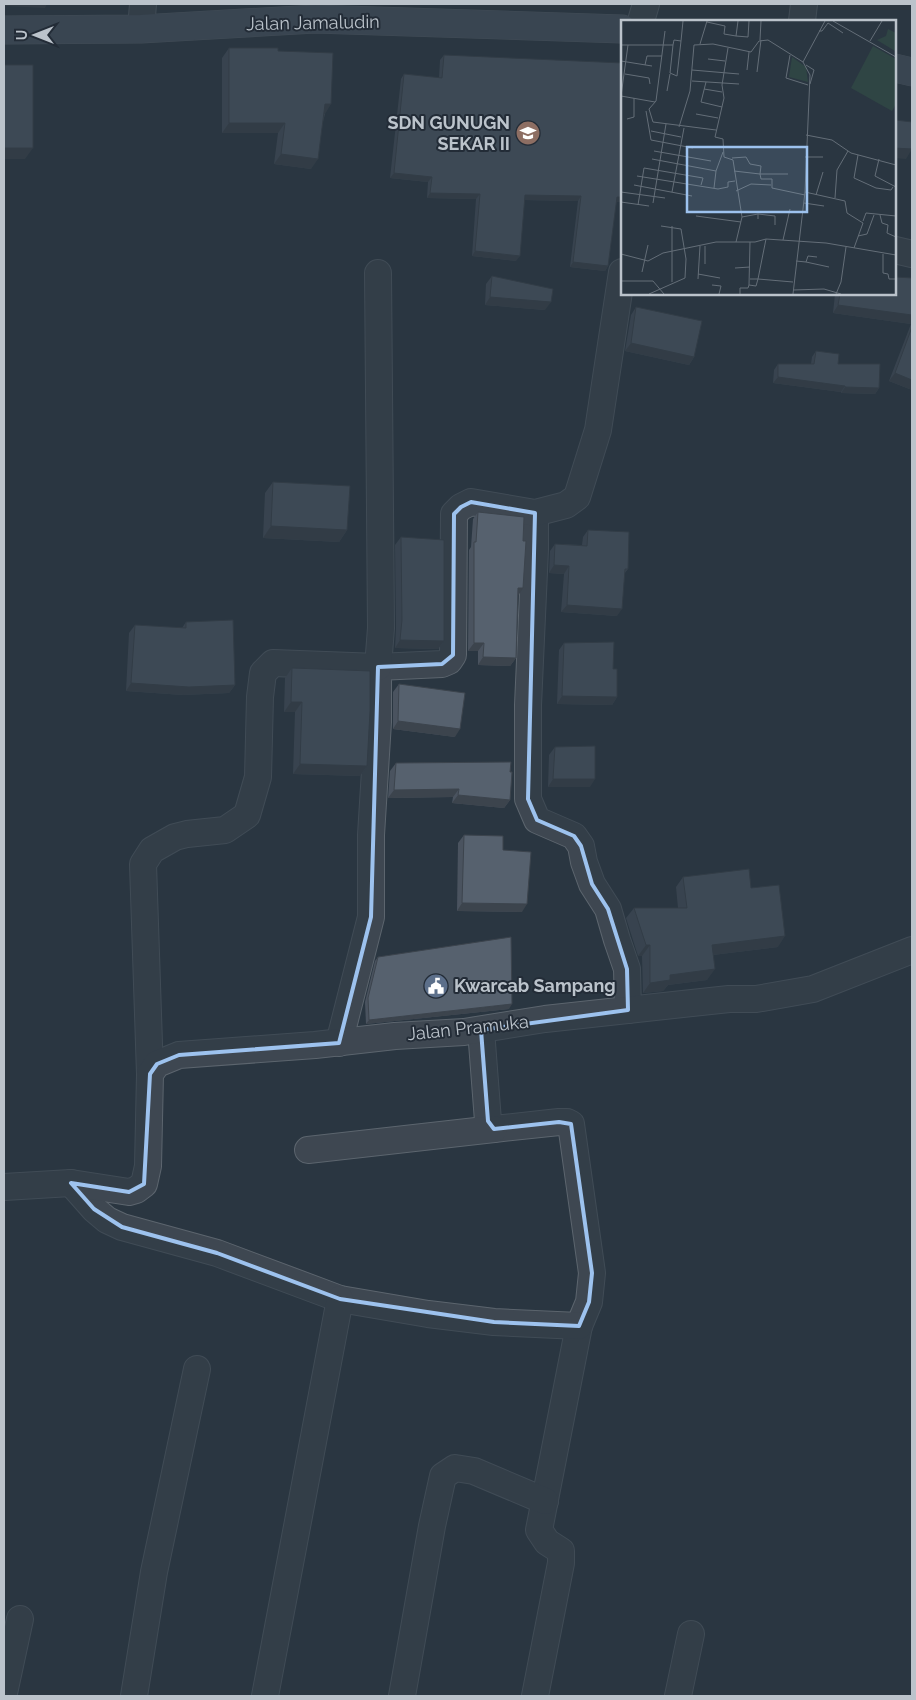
<svg xmlns="http://www.w3.org/2000/svg" width="916" height="1700" viewBox="0 0 916 1700" font-family="Raleway,sans-serif">
  <rect width="100%" height="100%" fill="#2a3641"/>
  <g fill="none" stroke-linecap="round" stroke-linejoin="round">
    <defs>
      <g id="street">
        <path d="M641 21 646 4"/>
        <path d="M802 21 804 4"/>
        <path d="M141 29 143 4"/>
        <path d="M895 250 912 254"/>
        <path d="M535 513V549L528 705V799L537 820 574 836 581 846 584 862 592 884 608 909 617 940 627 969 628 1010"/>
        <path d="M481 1030 488 1121 494 1129 559 1122H567L571 1124 592 1273 589 1302 579 1326 539 1530 547 1542 561 1551V1563L535 1696"/>
        <path d="M339 1043 371 917V835L378 722V667L442 664 449 661 453 655 454 514 461 507 471 502 535 513 566 505 577 497 598 430 622 272"/>
        <path d="M150 1074 143 864 152 850 175 837 187 834 225 830 247 815 258 777 260 697 263 673 273 663 378 667 381 628 378 273"/>
        <path d="M308 1150 494 1129"/>
        <path d="M71 1183 94 1209 107 1220 122 1227 217 1253 340 1299 428 1314 494 1322 579 1326"/>
        <path d="M4 1187 71 1183 129 1192 136 1190 144 1184 148 1166 150 1074 157 1064 179 1055 315 1045 395 1036 464 1032 545 1019 729 999H756L813 989 912 950"/>
        <path d="M4 1693 20 1619"/>
        <path d="M134 1696 154 1572 197 1369"/>
        <path d="M265 1696 340 1299"/>
        <path d="M402 1696 432 1526 443 1476 455 1468 474 1471 545 1501"/>
        <path d="M678 1696 691 1634"/>
      </g>
      <g id="secondary">
        <path d="M4 30 141 29 315 19 622 29"/>
        <path d="M895 68 912 72"/>
      </g>
    </defs>
    <use href="#street" stroke="#5c656e" stroke-width="28"/>
    <use href="#secondary" stroke="#5c656e" stroke-width="29"/>
    <use href="#street" stroke="#3e4751" stroke-width="26"/>
    <use href="#secondary" stroke="#4d5764" stroke-width="28"/>
  </g>
  <g fill="#4a535f">
    <path d="M229 48 278 51 325 114 311 169 274 164 278 133H222V58Z"/>
    <path d="M444 55 616 202 608 266 605 271 570 267 578 201 524 200 516 261 472 256 476 199 427 198 428 182 390 178 401 79 404 74 439 78 440 60Z"/>
    <path d="M492 276 545 310 485 305 486 284Z"/>
    <path d="M912 278V390L889 381 911 324 833 313 835 294H895Z"/>
    <path d="M636 307 694 357 689 365 625 351 631 315Z"/>
    <path d="M816 351 838 364 879 388 875 394 841 393V392L773 383 774 370 778 364H811L812 357Z"/>
    <path d="M273 482 347 530 339 542 263 538 265 493Z"/>
    <path d="M478 512 518 596 516 658 510 666 478 665V651H468L469 550 471 547 473 519Z"/>
    <path d="M588 530 628 569 624 574 617 616 561 612 564 574 549 573 550 551 555 544 582 545 583 537Z"/>
    <path d="M401 537 444 641 438 649 395 648 396 628 395 545Z"/>
    <path d="M186 622 235 685 229 693 183 695 126 691 129 633 135 625 182 628Z"/>
    <path d="M564 643 613 669 617 697 612 705 557 704 559 650Z"/>
    <path d="M292 668 367 766 360 776 293 774 295 712H284L285 678Z"/>
    <path d="M399 684 455 737 393 729V692Z"/>
    <path d="M555 747 590 787H548L549 755Z"/>
    <path d="M396 763 510 772V800L504 808 452 803 453 797 388 798 390 771Z"/>
    <path d="M464 835 503 850 522 912 457 911 458 843Z"/>
    <path d="M683 877 751 888 778 947 713 955 707 980 668 985 663 991 643 993 642 956H638L626 918 634 908H678L676 887Z"/>
    <path d="M378 957 509 1009 366 1024 365 1002 375 961Z"/>
  </g>
  <g fill="#3c444d">
    <path d="M4 4H47L45 8 4 6Z"/>
    <path d="M325 104H331L325 114H318Z"/>
    <path d="M229 123H285L278 133H222Z"/>
    <path d="M4 148H33L25 159H4Z"/>
    <path d="M895 148 912 149 906 159 895 158Z"/>
    <path d="M281 154 318 159 311 169 274 164Z"/>
    <path d="M394 173 432 177 428 182 390 178Z"/>
    <path d="M430 193 480 194 476 199 427 198Z"/>
    <path d="M525 195 581 196 578 201 521 200Z"/>
    <path d="M617 197H622V202H613Z"/>
    <path d="M475 251 520 256 516 261 472 256Z"/>
    <path d="M573 262 608 266 605 271 570 267Z"/>
    <path d="M490 297 551 302 545 310 485 305Z"/>
    <path d="M838 305 912 315V322L911 324 833 313Z"/>
    <path d="M631 343 694 357 689 365 625 351Z"/>
    <path d="M895 373 912 380V390L889 381Z"/>
    <path d="M778 377 845 386 841 392 773 383Z"/>
    <path d="M845 387 879 388 875 394 841 393Z"/>
    <path d="M271 526 347 530 339 542 263 538Z"/>
    <path d="M554 565 569 566 564 574 549 573Z"/>
    <path d="M518 588H523L518 596H512Z"/>
    <path d="M567 605 622 609 617 616 561 612Z"/>
    <path d="M400 640 444 641 438 649 395 648Z"/>
    <path d="M474 643H484L478 651H468Z"/>
    <path d="M483 657 516 658 510 666 478 665Z"/>
    <path d="M131 683 235 685 229 693 183 695 126 691Z"/>
    <path d="M562 696 617 697 612 705 557 704Z"/>
    <path d="M291 702H302L295 712H284Z"/>
    <path d="M398 721 460 729 455 737 393 729Z"/>
    <path d="M300 764 367 766 360 776 293 774Z"/>
    <path d="M553 779H595L590 787H548Z"/>
    <path d="M459 789 453 797 388 798 394 790Z"/>
    <path d="M458 795 510 800 504 808 452 803Z"/>
    <path d="M462 903 527 904 522 912 457 911Z"/>
    <path d="M785 936 778 947 704 956 712 945Z"/>
    <path d="M646 945H650L642 956H638Z"/>
    <path d="M715 969 707 980 668 985 663 991 643 993 650 983 670 975Z"/>
    <path d="M512 1004 509 1009 366 1024 369 1020Z"/>
  </g>
  <g fill="#56616e" stroke="#3c444d">
    <path d="M229 48H278V51L333 53 331 104H325L318 159 281 154 285 123H229Z"/>
    <path d="M444 55 622 63V197H617L608 266 573 262 581 196 525 195 520 256 475 251 480 194 430 193 432 177 394 173 404 74 442 78Z"/>
    <rect x="4" y="65" width="29" height="83"/>
    <path d="M895 120 912 122V149L895 148Z"/>
    <path d="M492 276 553 289 551 302 490 297Z"/>
    <path d="M895 277 912 278V315L838 305 840 294H895Z"/>
    <path d="M636 307 702 321 694 357 631 343Z"/>
    <path d="M912 327V380L895 373Z"/>
    <path d="M816 351 839 354 838 364H880L879 388 845 387V386L778 377V364H814Z"/>
    <path d="M273 482 350 486 347 530 271 526Z"/>
    <path d="M478 512 524 517 523 541H526L523 588H518L516 658 483 657 484 643H474V542H476Z"/>
    <path d="M588 530 629 532 628 569H625L622 609 567 605 569 566 554 565 555 544 587 546Z"/>
    <path d="M401 537 444 540V641L400 640 402 620Z"/>
    <path d="M233 620 235 685 189 687 131 683 135 625 186 628V622Z"/>
    <path d="M614 642 613 669H617V697L562 696 564 643Z"/>
    <path d="M292 668 370 671V711L367 766 300 764 302 702H291Z"/>
    <path d="M399 684 465 693 460 729 398 721Z"/>
    <path d="M595 746V779H553L555 747Z"/>
    <path d="M511 762 510 772H512L510 800 458 795 459 789 394 790 396 763Z"/>
    <path d="M464 835 503 836V850L531 852 527 904 462 903Z"/>
    <path d="M749 869 751 888 779 885 785 936 712 945 715 969 670 975V980L650 983V945H646L634 908H687L683 877Z"/>
    <path d="M511 937 512 1004 369 1020 368 998 378 957Z"/>
  </g>
  <path d="M0 0H916V1700H0ZM471 502 535 513 528 799 537 820 574 836 581 846 592 884 608 909 627 969 628 1010 481 1030 488 1121 494 1129 559 1122 571 1124 592 1273 589 1302 579 1326 494 1322 340 1299 217 1253 122 1227 94 1209 71 1183 129 1192 144 1184 150 1074 157 1064 179 1055 339 1043 371 917 378 667 442 664 453 655 454 514 461 507Z" fill="#2a3641" fill-opacity=".55" fill-rule="evenodd"/>
  <path fill="none" stroke="#9dc2ee" stroke-width="4" stroke-linejoin="round" d="M471 502 535 513 528 799 537 820 574 836 581 846 592 884 608 909 627 969 628 1010 481 1030 488 1121 494 1129 559 1122 571 1124 592 1273 589 1302 579 1326 494 1322 340 1299 217 1253 122 1227 94 1209 71 1183 129 1192 144 1184 150 1074 157 1064 179 1055 339 1043 371 917 378 667 442 664 453 655 454 514 461 507Z"/>
  <defs>
    <symbol id="school-disc" viewBox="-11 -11 22 22"><circle r="9.5" fill="#8d6e63" stroke="#232c37"/><path d="M0-5L7-2L0 1L-7-2ZM-4 1L0 2.5L4 1V4Q0 6-4 4Z" fill="#fff"/></symbol>
    <symbol id="civic-disc" viewBox="-11 -11 22 22"><circle r="9.5" fill="#5c6f8a" stroke="#232c37"/><path d="M-.6-6.5H3V-4.5H.6V-3L4-1V1h2V6H-6V1h2V-1L-.6-3ZM-1.2 2.5V6h2.4V2.5Z" fill="#fff"/></symbol>
  </defs>
  <g fill-rule="evenodd">
    <use href="#school-disc" x="514" y="119" width="28" height="28"/>
    <use href="#civic-disc" x="422" y="972" width="28" height="28"/>
  </g>
  <g text-anchor="middle" stroke-width="4" stroke-linejoin="round" paint-order="stroke">
    <g font-size="18" fill="#bbc3cb" stroke="#232c37">
      <text transform="translate(313 23) rotate(-1)" y="6">Jalan Jamaludin</text>
      <text transform="translate(468 1028) rotate(-6)" y="6">Jalan Pramuka</text>
    </g>
    <g font-size="18" font-weight="bold" fill="#bbc3cb" stroke="#232c37" text-anchor="end">
      <text x="510" y="129">SDN GUNUGN<tspan x="510" dy="21">SEKAR II</tspan></text>
      <text x="454" y="992" text-anchor="start">Kwarcab Sampang</text>
    </g>
  </g>
  <g transform="translate(621 20)">
    <rect width="275" height="275" fill="#2a3641"/>
    <path d="M267 9 275 13 274 31 256 20 265 16ZM252 26 275 39V84L271 91 230 68ZM171 37 185 47 187 62 168 57Z" fill="#2f4544"/>
    <path fill="none" stroke="#646e78" stroke-width="1" d="M212 1 275 37M86 2 104 6 103 14 115 16 117 1M44 11 35 81 28 89 32 102 95 110M198 11H201L207 3 222 13M115 16 127 17 128 1M139 20 140 1M60 21 56 56 49 53 52 25 53 20 60 21 62 1M249 21 261 1M79 24 86 1M0 25H52M107 28 101 65 103 78 94 117 102 119 103 137 112 140 121 197 115 222M169 35 165 58 187 65M87 39 104 41M0 41 31 46M24 45 26 36H41M185 45 193 50 189 64M71 50 118 54M126 50 128 32M136 52 140 20M4 54 28 58 29 64M71 61 118 64M85 62 80 82 101 87M83 69 101 72M46 71 49 54M0 76 7 25M0 76 34 82M25 91 30 120 72 128M75 94 97 98M6 99 13 97V78M58 107 69 71 73 25 92 24 130 32 138 21 147 20 182 42M30 111 60 117M185 115 211 120 230 133 275 145M33 131 90 141M237 135 233 158 255 168 270 170 272 167M184 137H202M111 138 125 137 129 144 140 146 139 154H167M31 139 95 151M258 139 254 156 275 167M113 151 139 154 140 159H151V168L184 175M16 156 97 169 107 167V162L114 161M13 165 71 176M93 168 95 151 102 132M115 171 130 164 150 165M0 172 44 178M51 172 63 108M184 172 224 181 226 193 242 203 233 228M195 175 202 152M214 178 216 150 227 131M0 182 28 186M32 183 45 104M183 183 203 186M17 185 23 148 82 158 80 165M137 194 154 196V205M259 195 261 203 267 205 266 213 275 217M75 196 120 202M121 197 137 194V199M242 201 245 193 275 196M51 206V262M237 216 246 214 253 195M145 219 137 259 172 262M162 220 169 189M0 234 27 241 42 233 95 222H134L145 219 205 223 275 235M262 234V253L267 254 268 259H275M175 241 185 242 187 236 196 237M185 242 208 247M84 244V226M114 248 129 247M21 252 27 225M77 254 99 258M77 259 79 226M0 261H32L43 274M91 265 100 266 98 274M128 265 135 266 137 259H129M172 270 203 269 220 274M28 274 64 258 65 239 60 209 40 206M119 274V268H127L128 265 129 222M172 274 184 172 189 55 182 42 204 1M215 274 220 262 225 227"/>
    <path fill="#9dc2ee" fill-opacity="0.15" stroke="#9dc2ee" stroke-width="2.5" d="M66 127H186V192H66Z"/>
    <rect width="275" height="275" fill="none" stroke="#bbc3cb" stroke-width="2.5"/>
  </g>
  <rect width="916" height="1700" fill="none" stroke="#bbc3cb" stroke-width="10"/>
  <g transform="translate(35 35) rotate(270)" stroke="#232c37" stroke-width="4" paint-order="stroke">
  <path d="M0-4L9 19L0 12L-9 19Z" fill="#bbc3cb"/>
  <text y="-8" font-size="14" font-weight="bold" text-anchor="middle" fill="#bbc3cb">U</text>
  </g>
</svg>
